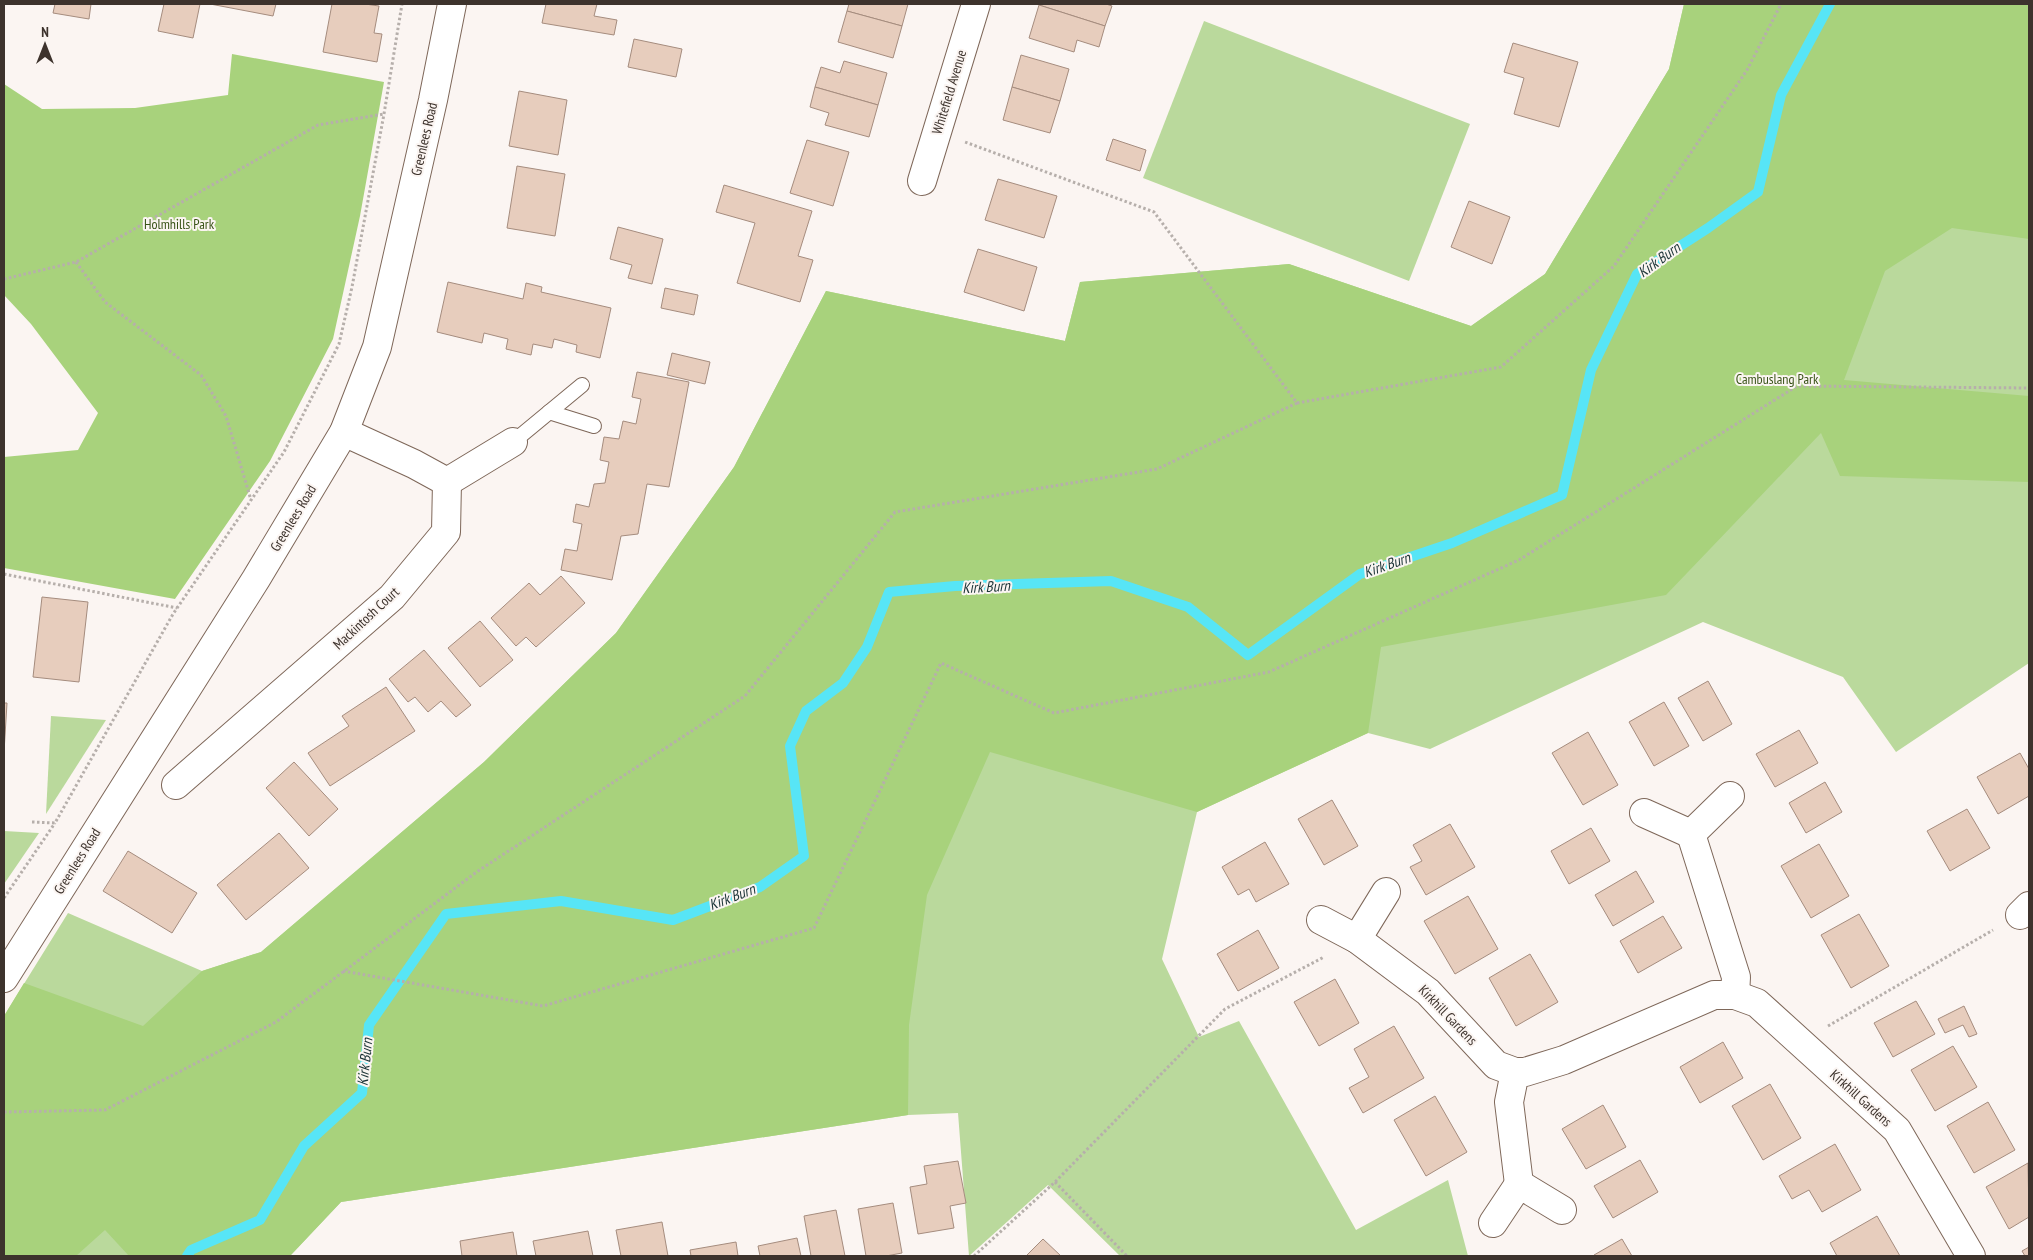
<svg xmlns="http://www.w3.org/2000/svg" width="2033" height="1260" viewBox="0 0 2033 1260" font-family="'PT Sans Narrow',sans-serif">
  <rect width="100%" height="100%" fill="#fbf5f2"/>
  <g fill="#bad99c">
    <path d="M1684 4H2029V663L1896 752 1843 677 1703 622 1430 749 1368 733 1197 812 1162 959 1199 1037 1239 1021 1356 1230 1448 1180 1468 1256H1120L1048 1185 969 1256 958 1113 908 1115 341 1202 290 1256H4V1016L68 913 202 971 261 952 484 762 616 633 734 467 826 291 1065 341 1080 282 1289 264 1471 326 1545 274 1669 69Z"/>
    <path d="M1204 21 1470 124 1409 281 1143 178Z"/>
    <path d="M51 716 106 720 46 814Z"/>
    <path d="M4 831 39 833 4 884Z"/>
  </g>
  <g fill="#a8d27c">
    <path d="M1684 4H2029V239L1952 228 1885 271 1844 380 2029 396V482L1840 476 1821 433 1666 595 1381 647 1368 733 1197 812 990 752 927 895 909 1025 908 1115 341 1202 290 1256H129L105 1230 76 1256H4V1016L24 983 143 1026 202 971 261 952 484 762 616 633 734 467 826 291 1065 341 1080 282 1289 264 1471 326 1545 274 1669 69Z"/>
    <path d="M232 54 384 82 360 216 333 339 270 461 175 599 4 568V457L78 450 98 413 31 324 4 295V84L42 109 135 108 228 95Z"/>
  </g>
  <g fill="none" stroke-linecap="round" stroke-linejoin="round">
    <path stroke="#57e5f6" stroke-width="10" d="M187 1256 191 1250 260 1220 304 1146 362 1093 369 1025 446 914 561 901 673 920 760 887 804 856 790 746 806 711 843 683 867 647 889 592 955 586 1111 581 1188 607 1248 655 1360 574 1452 543 1562 495 1591 370 1637 274 1708 228 1758 192 1781 95 1830 4"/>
  </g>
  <g fill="#e7cdbd" stroke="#a58c7e">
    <path d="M55 4H91L89 19 53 13Z"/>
    <path d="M164 4H200L193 38 158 31Z"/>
    <path d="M210 4H276L273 16Z"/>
    <path d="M332 4H365L379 6 374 33 382 34 377 62 323 52Z"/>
    <path d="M546 4H597L594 16 617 20 614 35 542 23Z"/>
    <path d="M849 4H908L902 26 847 11Z"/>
    <path d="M1039 4H1106L1112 6 1105 26 1039 5Z"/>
    <path d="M1039 5 1105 26 1099 47 1077 40 1074 52 1029 38Z"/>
    <path d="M847 11 902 26 893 58 838 42Z"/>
    <path d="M634 39 682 49 676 77 628 67Z"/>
    <path d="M1513 43 1578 62 1559 127 1514 114 1524 78 1504 72Z"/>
    <path d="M1021 55 1069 69 1060 101 1012 87Z"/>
    <path d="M844 61 887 73 878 105 815 87 821 67 840 73Z"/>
    <path d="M815 87 878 105 869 137 825 125 829 113 810 107Z"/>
    <path d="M1012 87 1060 101 1050 133 1003 120Z"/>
    <path d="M519 91 567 100 558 155 509 146Z"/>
    <path d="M1113 139 1146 150 1140 171 1106 160Z"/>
    <path d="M807 140 849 152 833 206 790 193Z"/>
    <path d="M517 166 565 174 555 236 507 228Z"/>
    <path d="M998 179 1057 196 1044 238 985 220Z"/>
    <path d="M724 185 812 211 798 256 813 260 800 302 737 283 755 223 716 212Z"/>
    <path d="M1469 201 1510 217 1492 264 1451 247Z"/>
    <path d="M618 227 663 239 652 284 628 278 632 265 610 259Z"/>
    <path d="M978 249 1037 267 1024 311 964 292Z"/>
    <path d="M448 282 523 299 526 283 542 287 541 292 611 308 600 358 576 352 577 345 554 339 552 348 533 344 531 355 506 349 508 339 484 333 482 343 437 332Z"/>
    <path d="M665 288 698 295 694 315 661 308Z"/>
    <path d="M672 353 710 362 705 384 667 375Z"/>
    <path d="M637 372 689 382 669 487 647 484 638 534 621 536 612 580 561 570 565 549 577 551 582 524 573 522 576 504 589 507 594 484 605 483 609 462 600 460 604 437 619 439 623 421 636 424 641 399 632 397Z"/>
    <path d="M561 576 585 603 536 647 526 637 516 646 491 618 529 583 540 595Z"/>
    <path d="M42 597 88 602 79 682 33 677Z"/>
    <path d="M480 621 513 660 480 687 448 648Z"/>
    <path d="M424 650 471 705 456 717 441 701 428 712 415 697 408 702 389 679Z"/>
    <path d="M1708 681 1732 724 1703 741 1678 698Z"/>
    <path d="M386 687 415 731 330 786 308 753 349 726 342 716Z"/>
    <path d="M1664 702 1689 746 1654 766 1629 722Z"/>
    <path d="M4 703H7L4 752Z"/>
    <path d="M1799 730 1818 763 1775 787 1756 754Z"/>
    <path d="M1588 732 1618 785 1583 805 1552 753Z"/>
    <path d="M2020 753 2029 769V796L1998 814 1977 777Z"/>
    <path d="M294 762 338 809 309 836 266 788Z"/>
    <path d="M1825 782 1842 812 1806 833 1789 803Z"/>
    <path d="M1332 800 1358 846 1324 865 1298 819Z"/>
    <path d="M1967 809 1990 848 1950 871 1927 831Z"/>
    <path d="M1450 824 1475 867 1426 895 1410 867 1422 861 1413 845Z"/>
    <path d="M1591 828 1610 861 1569 884 1551 851Z"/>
    <path d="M279 833 309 868 246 920 217 885Z"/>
    <path d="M1265 842 1289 884 1256 902 1249 889 1238 895 1222 867Z"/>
    <path d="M1819 844 1849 896 1811 918 1781 866Z"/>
    <path d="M128 851 197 893 172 933 103 891Z"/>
    <path d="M1636 871 1654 902 1613 926 1595 895Z"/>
    <path d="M1468 896 1498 949 1455 974 1424 921Z"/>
    <path d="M1859 914 1889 966 1851 988 1821 935Z"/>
    <path d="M1663 916 1682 948 1638 973 1620 941Z"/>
    <path d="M1258 930 1279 968 1238 991 1217 954Z"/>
    <path d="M1530 954 1558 1002 1516 1026 1489 978Z"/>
    <path d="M1335 979 1359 1023 1319 1046 1294 1002Z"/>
    <path d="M1916 1001 1935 1034 1893 1057 1874 1023Z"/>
    <path d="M1964 1006 1977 1034 1969 1037 1963 1025 1945 1033 1938 1019Z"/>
    <path d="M1394 1026 1424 1078 1363 1113 1349 1088 1369 1077 1354 1049Z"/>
    <path d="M1723 1042 1743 1078 1700 1103 1680 1067Z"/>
    <path d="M1953 1046 1977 1087 1935 1111 1911 1070Z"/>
    <path d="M1770 1084 1801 1138 1763 1160 1732 1106Z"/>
    <path d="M1435 1096 1467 1152 1426 1176 1394 1120Z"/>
    <path d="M1988 1102 2015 1150 1974 1173 1947 1126Z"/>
    <path d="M1603 1105 1626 1147 1586 1169 1562 1129Z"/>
    <path d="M1835 1144 1861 1190 1822 1212 1809 1190 1792 1199 1779 1176Z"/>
    <path d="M1640 1160 1658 1192 1613 1218 1594 1186Z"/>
    <path d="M958 1161 966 1203 950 1206 954 1228 918 1234 910 1187 927 1184 924 1166Z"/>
    <path d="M2028 1163 2029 1217 2009 1229 1986 1187Z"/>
    <path d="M893 1203 902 1253 886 1256H866L858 1209Z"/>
    <path d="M836 1210 845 1256H811L804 1216Z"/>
    <path d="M1877 1216 1900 1256H1837L1830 1243Z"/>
    <path d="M662 1222 668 1256H621L616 1230Z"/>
    <path d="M588 1231 593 1256H536L533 1241Z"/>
    <path d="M513 1232 517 1256H462L460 1241Z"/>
    <path d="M797 1238 801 1256H760L758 1246Z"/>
    <path d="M1043 1239 1061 1256H1026Z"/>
    <path d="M1622 1239 1632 1256H1595L1594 1255Z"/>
    <path d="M736 1242 738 1256H691L690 1250Z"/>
    <path d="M2029 1247V1256H2025L2022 1251Z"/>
  </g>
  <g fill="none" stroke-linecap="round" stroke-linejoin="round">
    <defs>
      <g id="lane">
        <path d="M549 412 594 426"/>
        <path d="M513 442 582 385"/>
      </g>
      <g id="street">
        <path d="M922 181 976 4"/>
        <path d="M447 482 513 442"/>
        <path d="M176 785 392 597 446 532 447 482 414 464 344 432"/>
        <path d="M1644 813 1691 834 1730 796"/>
        <path d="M1691 834 1736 977 1735 995"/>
        <path d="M2020 915 2029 906"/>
        <path d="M1321 920 1357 939 1428 992 1496 1065 1515 1072H1525L1564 1060 1714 995H1735L1757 1003 1897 1130 1971 1256"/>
        <path d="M1357 939 1386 892"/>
        <path d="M1515 1072 1509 1102 1519 1184"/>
        <path d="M1493 1223 1519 1184 1562 1210"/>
      </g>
      <path id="secondary" d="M4 978 256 579 344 432 377 347 433 100 452 4"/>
    </defs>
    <use href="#lane" stroke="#7e6759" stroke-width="16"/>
    <use href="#street" stroke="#7e6759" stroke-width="30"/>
    <use href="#secondary" stroke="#7e6759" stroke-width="30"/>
    <g stroke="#b6afab" stroke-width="3" stroke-dasharray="2.5 2.5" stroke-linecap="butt">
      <path d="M76 262 105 302 201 375 226 416 251 500"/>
      <path d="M4 279 76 262 318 125 384 114"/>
      <path d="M1297 403 1501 367 1614 266 1747 70 1781 4"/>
      <path d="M4 574 177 608"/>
      <path d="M32 822 55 823 173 614 284 452 339 344 352 287 384 114 402 4"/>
      <path d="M4 898 55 823"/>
      <path d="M343 971 543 1006 814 928 941 663 1054 713 1269 672 1519 560 1797 386 2029 388"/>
      <path d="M1828 1026 1993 930"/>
      <path d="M4 1112 105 1110 276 1022 478 871 745 696 895 512 1157 469 1297 403 1154 212 965 142"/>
      <path d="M1055 1182 1127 1256"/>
      <path d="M974 1256 1055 1182 1225 1009 1324 957"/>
    </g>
    <use href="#lane" stroke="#fff" stroke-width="14"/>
    <use href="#street" stroke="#fff" stroke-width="28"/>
    <use href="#secondary" stroke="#fff" stroke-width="28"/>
  </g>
  <g text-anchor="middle" stroke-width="4" stroke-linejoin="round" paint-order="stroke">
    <g font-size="14" fill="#3d332d" stroke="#fbf5f2">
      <text transform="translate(949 92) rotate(-73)" y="5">Whitefield Avenue</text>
      <text transform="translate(424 139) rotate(-77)" y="5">Greenlees Road</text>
      <text transform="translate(293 518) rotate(-59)" y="5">Greenlees Road</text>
      <text transform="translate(366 618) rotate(-43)" y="5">Mackintosh Court</text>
      <text transform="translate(77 861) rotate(-58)" y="5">Greenlees Road</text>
      <text transform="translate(1448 1015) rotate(46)" y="5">Kirkhill Gardens</text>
      <text transform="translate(1861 1098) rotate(42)" y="5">Kirkhill Gardens</text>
    </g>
    <g font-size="14" fill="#395318" stroke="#fbf5f2">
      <text x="179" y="229">Holmhills Park</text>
      <text x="1777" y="384">Cambuslang Park</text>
    </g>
    <g font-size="15" font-style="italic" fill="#1d3538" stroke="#fbf5f2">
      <text transform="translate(1659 260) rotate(-36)" y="5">Kirk Burn</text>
      <text transform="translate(1387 565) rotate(-19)" y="5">Kirk Burn</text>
      <text transform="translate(986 587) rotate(-3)" y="5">Kirk Burn</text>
      <text transform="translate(732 897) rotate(-21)" y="5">Kirk Burn</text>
      <text transform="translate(365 1062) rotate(-84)" y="5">Kirk Burn</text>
    </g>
  </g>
  <rect width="2033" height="1260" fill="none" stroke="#3d332d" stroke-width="10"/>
  <g transform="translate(45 45)" stroke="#fbf5f2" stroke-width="4" paint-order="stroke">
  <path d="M0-4L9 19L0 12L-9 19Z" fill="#3d332d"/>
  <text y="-8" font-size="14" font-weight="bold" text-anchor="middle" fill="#3d332d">N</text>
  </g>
</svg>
